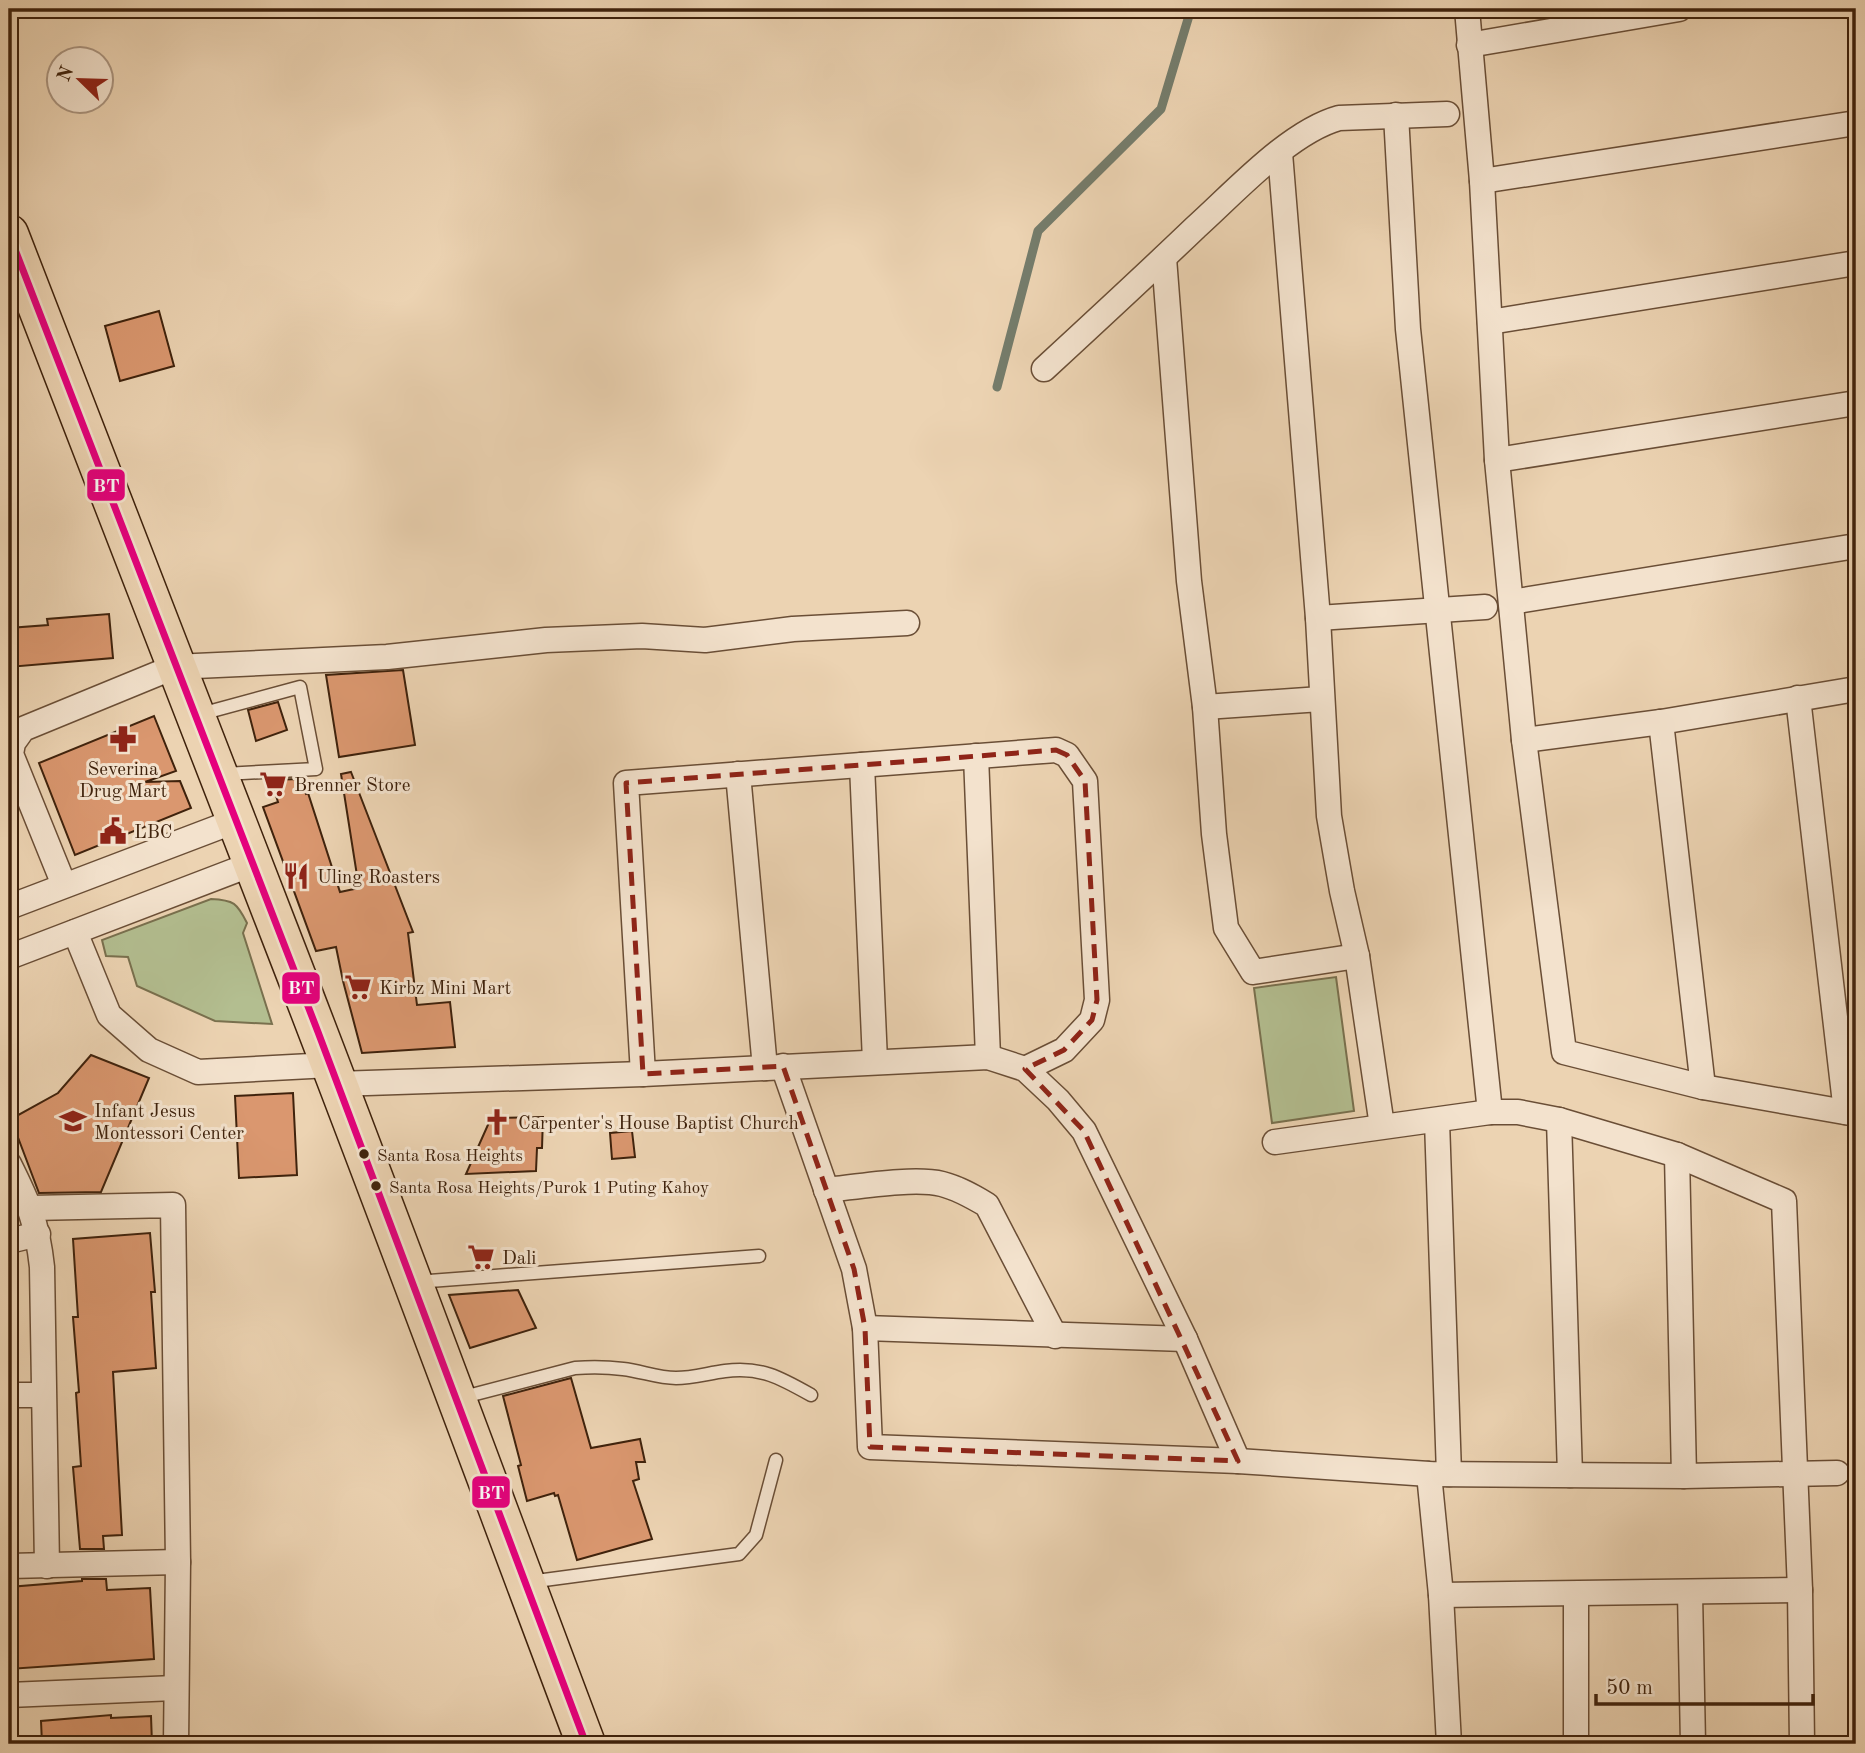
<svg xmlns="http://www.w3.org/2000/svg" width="1865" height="1753" viewBox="0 0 1865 1753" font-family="'Old Standard TT',serif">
  <rect width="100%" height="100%" fill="#ecd3b2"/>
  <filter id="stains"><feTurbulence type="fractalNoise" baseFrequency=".00286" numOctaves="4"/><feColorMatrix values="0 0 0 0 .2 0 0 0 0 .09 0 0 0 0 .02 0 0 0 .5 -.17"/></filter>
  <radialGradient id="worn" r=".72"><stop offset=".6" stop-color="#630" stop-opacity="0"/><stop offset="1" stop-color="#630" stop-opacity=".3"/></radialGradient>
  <g fill="#b3be90" stroke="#79704e" stroke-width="2">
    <path d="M211 899C234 900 237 903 247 923L243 933 272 1024 215 1021 137 986 128 957 106 956 102 940Z"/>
    <path d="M1336 977 1354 1111 1272 1123 1254 988Z"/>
  </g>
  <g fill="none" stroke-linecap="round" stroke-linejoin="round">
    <path stroke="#757c6b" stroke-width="9" d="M997 387 1038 231 1161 109 1191 9"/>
  </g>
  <g fill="#da976f" stroke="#3f220c" stroke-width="2">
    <path d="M159 311 174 366 120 381 105 326Z"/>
    <path d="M109 614 113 658 9 667V628L48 625 47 619Z"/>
    <path d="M403 670 415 745 339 757 326 675Z"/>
    <path d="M278 702 287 730 256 741 248 710Z"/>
    <path d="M154 716 176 771 145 782 180 781 191 808 75 855 39 763Z"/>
    <path d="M351 772 413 932 408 933 417 1005 450 1002 455 1047 362 1053 343 981 336 947 316 951 263 807 278 802 271 780 299 779 306 794 308 793 340 892 359 888 341 774Z"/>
    <path d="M91 1055 149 1078 101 1192 39 1193 11 1119 58 1093Z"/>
    <path d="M293 1093 297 1175 239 1178 235 1096Z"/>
    <path d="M543 1117 542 1148H537L536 1171 466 1174 491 1118Z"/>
    <path d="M632 1131 635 1157 612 1159 610 1133Z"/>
    <path d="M150 1233 155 1292H151L156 1368 113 1372 122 1535 103 1536 104 1549H80L73 1467 81 1466 76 1393 79 1392 73 1317H78L73 1239Z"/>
    <path d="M518 1290 536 1328 470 1348 449 1295Z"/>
    <path d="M571 1378 591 1448 640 1439 645 1462H636L639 1479 633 1481 652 1539 577 1560 558 1495 555 1496 554 1493 527 1501 518 1466 521 1465 503 1396Z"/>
    <path d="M82 1579H106L107 1590 150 1588 154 1659 9 1669V1587L82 1581Z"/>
    <path d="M111 1715V1718L151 1716 152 1744H42L41 1721Z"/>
  </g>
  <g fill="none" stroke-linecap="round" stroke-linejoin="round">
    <defs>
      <g id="service">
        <path d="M197 715 300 687 316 769 224 774"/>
        <path d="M416 1282 759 1256"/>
        <path d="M460 1398 575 1368C591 1367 607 1367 623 1369 641 1371 658 1378 676 1378 692 1378 709 1373 725 1371 760 1366 781 1378 811 1395"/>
        <path d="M529 1582 739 1554 756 1535 776 1460"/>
      </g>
      <g id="minor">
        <path d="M1467 9 1482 181 1497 460 1524 740 1564 1052 1703 1087 1856 1114"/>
        <path d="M1469 45 1679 9"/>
        <path d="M1396 115 1408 329 1490 1112"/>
        <path d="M1280 153 1318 618 1329 816 1342 891 1357 956 1382 1126"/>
        <path d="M1482 181 1856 123"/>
        <path d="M1164 258 1189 581 1205 707 1214 834 1226 928 1253 972 1357 956"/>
        <path d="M1490 322 1856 263"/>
        <path d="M1044 369C1095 322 1146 275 1196 227 1235 192 1289 132 1339 118L1447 114"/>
        <path d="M1497 460 1856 403"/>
        <path d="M1511 602 1856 546"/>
        <path d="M1318 618 1485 607"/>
        <path d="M1798 698 1846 1112"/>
        <path d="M1205 707 1321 699"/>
        <path d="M1661 722 1703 1087"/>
        <path d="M1524 740 1661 722 1856 689"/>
        <path d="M976 756 988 1057"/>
        <path d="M862 765 875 1061"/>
        <path d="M738 774 765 1068"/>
        <path d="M64 885 11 754 13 743 23 729 174 667 387 657 546 640 642 636 705 640 793 629 907 623"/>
        <path d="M9 907 235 821"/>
        <path d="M75 932 109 1015 149 1050 198 1072 330 1065"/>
        <path d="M9 957 252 864"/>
        <path d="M783 1066 854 1269 865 1328 870 1447 1238 1461 1429 1474 1684 1476 1837 1473"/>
        <path d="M643 1074 626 783 1056 750 1067 755 1085 781 1097 1000 1092 1020 1064 1050 1025 1069"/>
        <path d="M337 1084 643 1074 988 1057 1025 1069 1058 1100 1084 1131 1185 1339 1238 1461"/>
        <path d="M1559 1120 1570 1475"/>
        <path d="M1437 1121 1449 1474"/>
        <path d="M1275 1142 1490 1112H1518L1559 1120 1677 1155 1784 1201 1800 1590 1802 1744"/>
        <path d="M1677 1155 1684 1476"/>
        <path d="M9 1164C29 1204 37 1222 42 1267L47 1566"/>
        <path d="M826 1190C856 1187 914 1177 942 1184 958 1188 972 1196 987 1205L1055 1336"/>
        <path d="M31 1208 173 1205 178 1562 176 1744"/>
        <path d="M9 1241 38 1234"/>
        <path d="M865 1328 1185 1339"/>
        <path d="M9 1395H42"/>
        <path d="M1429 1474 1441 1595 1449 1744"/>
        <path d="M9 1566 178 1562"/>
        <path d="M1690 1593 1693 1744"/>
        <path d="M1441 1595 1800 1590"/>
        <path d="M9 1695 175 1688"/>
        <path d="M1576 1744V1594"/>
      </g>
      <path id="primary" d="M9 234C97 467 188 699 279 931 384 1201 484 1473 586 1744"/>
    </defs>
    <use href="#service" stroke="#6a4e36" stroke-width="15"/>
    <use href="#minor" stroke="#6a4e36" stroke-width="27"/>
    <use href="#primary" stroke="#3f220c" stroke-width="41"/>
    <use href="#service" stroke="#f3e2cd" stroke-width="12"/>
    <use href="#minor" stroke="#f3e2cd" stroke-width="24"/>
    <use href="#primary" stroke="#ecd3b2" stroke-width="38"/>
    <defs>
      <path id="bus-1" d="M9 234 318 1032 586 1744"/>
    </defs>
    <use href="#bus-1" stroke="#f3e2cd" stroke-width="12"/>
    <use href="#bus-1" stroke="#e5007d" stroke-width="7"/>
  </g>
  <path fill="none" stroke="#8f2418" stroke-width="5" stroke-dasharray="14 9" stroke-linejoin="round" d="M1056 750 1067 755 1085 781 1097 1000 1092 1020 1064 1050 1025 1069 1084 1131 1238 1461 870 1447 865 1328 854 1269 783 1066 643 1074 626 783Z"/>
  <defs>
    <symbol id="pharmacy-bare" viewBox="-9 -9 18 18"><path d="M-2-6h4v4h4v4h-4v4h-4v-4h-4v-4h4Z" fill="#8f2418" stroke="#f3e2cd" stroke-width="2.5" paint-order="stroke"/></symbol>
    <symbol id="supermarket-bare" viewBox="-9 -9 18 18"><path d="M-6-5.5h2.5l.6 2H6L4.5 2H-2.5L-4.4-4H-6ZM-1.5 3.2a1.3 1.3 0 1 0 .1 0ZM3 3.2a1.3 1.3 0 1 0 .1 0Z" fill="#8f2418" stroke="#f3e2cd" stroke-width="2.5" paint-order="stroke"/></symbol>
    <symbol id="civic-bare" viewBox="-9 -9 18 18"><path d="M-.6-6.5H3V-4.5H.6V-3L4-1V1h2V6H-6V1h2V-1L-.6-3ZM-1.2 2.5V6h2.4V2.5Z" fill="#8f2418" stroke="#f3e2cd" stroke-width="2.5" paint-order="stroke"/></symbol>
    <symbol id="restaurant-bare" viewBox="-9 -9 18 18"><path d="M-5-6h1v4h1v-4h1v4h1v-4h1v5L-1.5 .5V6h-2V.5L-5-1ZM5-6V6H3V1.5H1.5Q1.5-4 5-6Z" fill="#8f2418" stroke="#f3e2cd" stroke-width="2.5" paint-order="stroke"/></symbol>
    <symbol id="school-bare" viewBox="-9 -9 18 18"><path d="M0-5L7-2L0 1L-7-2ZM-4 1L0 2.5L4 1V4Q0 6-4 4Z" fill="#8f2418" stroke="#f3e2cd" stroke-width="2.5" paint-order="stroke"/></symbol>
    <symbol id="church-bare" viewBox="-9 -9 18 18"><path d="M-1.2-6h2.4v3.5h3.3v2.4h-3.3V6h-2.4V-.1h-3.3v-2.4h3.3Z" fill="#8f2418" stroke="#f3e2cd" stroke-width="2.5" paint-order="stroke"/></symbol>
  </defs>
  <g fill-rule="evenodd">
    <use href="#pharmacy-bare" x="104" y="720" width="38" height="38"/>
    <use href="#supermarket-bare" x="254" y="765" width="38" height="38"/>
    <use href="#civic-bare" x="94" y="812" width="38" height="38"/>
    <use href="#restaurant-bare" x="277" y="857" width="38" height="38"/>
    <use href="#supermarket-bare" x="339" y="968" width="38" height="38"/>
    <use href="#school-bare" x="54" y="1102" width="38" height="38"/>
    <use href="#church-bare" x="478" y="1103" width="38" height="38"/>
    <use href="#supermarket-bare" x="462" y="1238" width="38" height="38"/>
  </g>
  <g fill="#3f220c" stroke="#f3e2cd" stroke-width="2.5">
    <circle cx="364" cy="1154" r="6"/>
    <circle cx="376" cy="1186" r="6"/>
  </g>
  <g text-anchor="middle" stroke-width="6" stroke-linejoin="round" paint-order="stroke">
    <g font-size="17" fill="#3f220c" stroke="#f3e2cd" text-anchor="start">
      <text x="377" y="1161">Santa Rosa Heights</text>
      <text x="389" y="1193">Santa Rosa Heights/Purok 1 Puting Kahoy</text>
    </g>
    <g font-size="19" fill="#3f220c" stroke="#f3e2cd" text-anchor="start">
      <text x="123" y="775" text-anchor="middle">Severina<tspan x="123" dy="22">Drug Mart</tspan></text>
      <text x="294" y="791">Brenner Store</text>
      <text x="134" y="838">LBC</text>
      <text x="317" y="883">Uling Roasters</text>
      <text x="379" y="994">Kirbz Mini Mart</text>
      <text x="94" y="1117">Infant Jesus<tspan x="94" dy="22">Montessori Center</tspan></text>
      <text x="518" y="1129">Carpenter's House Baptist Church</text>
      <text x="502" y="1264">Dali</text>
    </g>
  </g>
  <g stroke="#f3e2cd" stroke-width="2.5">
    <rect x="86" y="468" width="40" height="34" rx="7" fill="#e5007d"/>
    <rect x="281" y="971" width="40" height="34" rx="7" fill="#e5007d"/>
    <rect x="471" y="1475" width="40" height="34" rx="7" fill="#e5007d"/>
  </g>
  <g font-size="19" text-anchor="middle" font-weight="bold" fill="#fff">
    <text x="106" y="492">BT</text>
    <text x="301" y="994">BT</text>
    <text x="491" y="1499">BT</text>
  </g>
  <rect width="1865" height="1753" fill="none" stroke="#ecd3b2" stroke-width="35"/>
  <rect x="10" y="10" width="1844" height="1732" fill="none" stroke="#3f220c" stroke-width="3.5"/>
  <rect x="18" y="18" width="1830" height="1718" fill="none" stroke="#3f220c" stroke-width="2"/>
  <g transform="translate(80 80) rotate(293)"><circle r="33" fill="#f3e2cd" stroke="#ab9580" stroke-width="2"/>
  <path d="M0-5L12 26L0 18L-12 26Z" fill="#8f2418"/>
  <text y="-10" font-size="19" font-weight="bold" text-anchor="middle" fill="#3f220c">N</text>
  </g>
  <path d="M1596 1694v10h217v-10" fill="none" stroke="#3f220c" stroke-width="3.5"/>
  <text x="1606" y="1694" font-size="21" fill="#3f220c" stroke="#f3e2cd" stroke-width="5" paint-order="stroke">50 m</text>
  <rect width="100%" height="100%" filter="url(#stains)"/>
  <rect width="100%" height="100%" fill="url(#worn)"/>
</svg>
